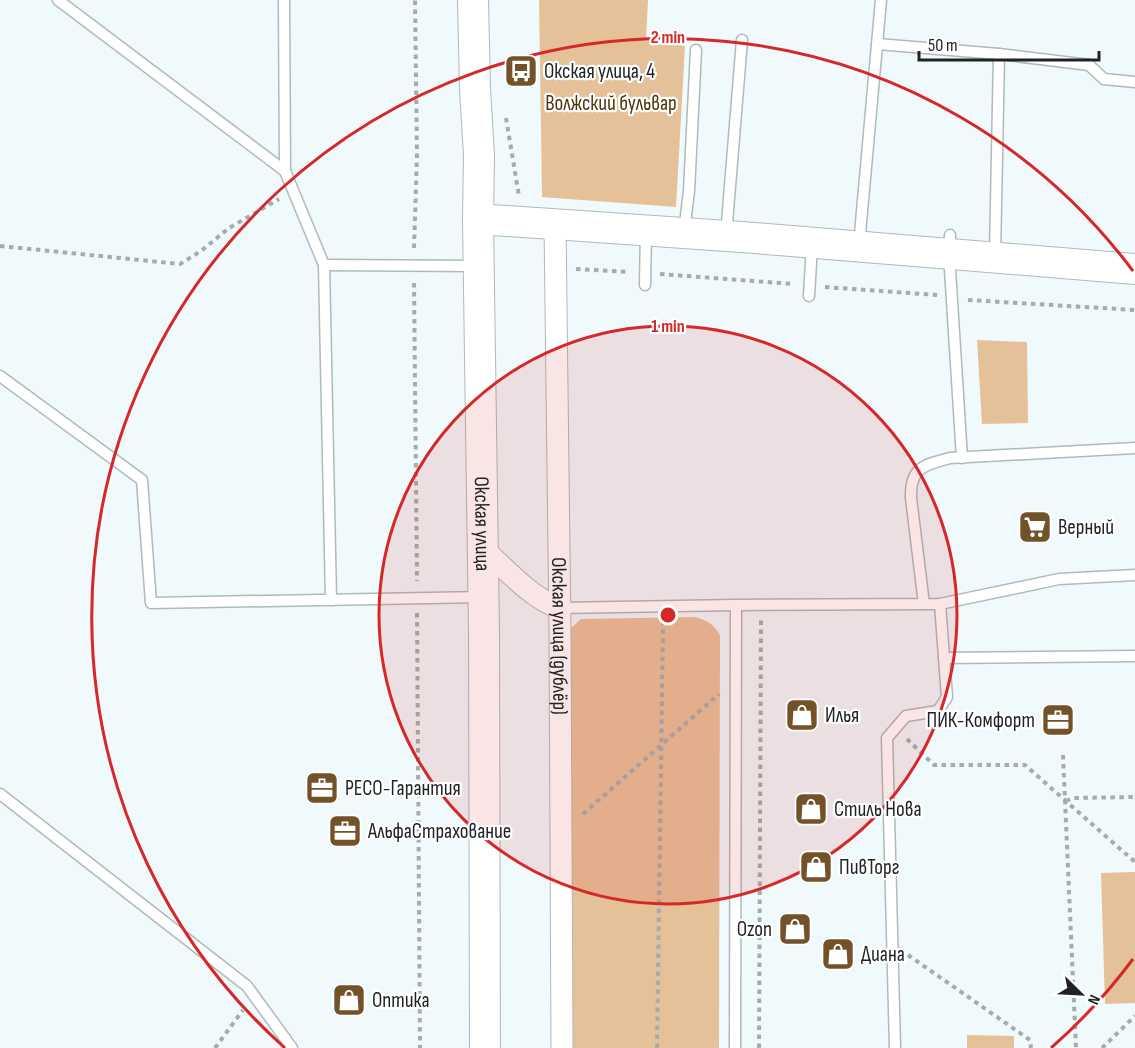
<svg xmlns="http://www.w3.org/2000/svg" width="1135" height="1048" viewBox="0 0 1135 1048" font-family="'Sofia Sans Condensed',sans-serif">
  <rect width="100%" height="100%" fill="#f0f9fb"/>
  <g fill="#e5c199">
    <path d="M539 0H648L646 40 685 46 676 207 542 197Z"/>
    <path d="M977 340 1027 342 1028 423 982 424Z"/>
    <path d="M695 617C706 620 714 624 720 635L719 1048H572L567 640 571 628 581 619Z"/>
    <path d="M1135 872V1003L1105 1004 1101 873Z"/>
    <path d="M967 1035 1014 1036V1048H967Z"/>
  </g>
  <g fill="none" stroke-linecap="round" stroke-linejoin="round">
    <defs>
      <g id="lane">
        <path d="M58 0 285 171 324 265 331 600"/>
        <path d="M284 0 285 171"/>
        <path d="M877 44 999 54 1089 65 1104 79 1135 82"/>
        <path d="M684 232 689 191 696 50"/>
        <path d="M726 235 742 40"/>
        <path d="M950 235 949 254 962 458"/>
        <path d="M859 245 881 0"/>
        <path d="M995 255 999 54"/>
        <path d="M324 265 477 266"/>
        <path d="M645 285 646 231"/>
        <path d="M809 296 812 245"/>
        <path d="M0 376 142 480 151 603 483 597"/>
        <path d="M924 604 911 498C910 467 924 465 950 458L1135 448"/>
        <path d="M559 608 736 605 940 604 1059 579 1135 575"/>
        <path d="M944 658 1135 656"/>
        <path d="M0 794 247 986 292 1048"/>
        <path d="M735 1048 736 605"/>
        <path d="M895 1048 887 738 906 716 938 711 947 697 940 604"/>
      </g>
      <g id="street">
        <path id="s1" d="M555 224 560 632 562 1048"/>
        <path d="M482 548C505 568 531 598 559 608"/>
      </g>
      <g id="secondary">
        <path id="s2" d="M473 0 475 89 479 155 478 219 484 632 485 1048"/>
        <path d="M478 219 742 237 1135 269"/>
      </g>
    </defs>
    <use href="#lane" stroke="#b0b9bb" stroke-width="13"/>
    <use href="#street" stroke="#b0b9bb" stroke-width="23"/>
    <use href="#secondary" stroke="#b0b9bb" stroke-width="32"/>
    <g stroke="#a5acae" stroke-width="4" stroke-dasharray="4.5 4.5" stroke-linecap="butt">
      <path d="M506 118 519 196"/>
      <path d="M0 246 180 264 201 251 229 228 279 199"/>
      <path d="M414 248 417 155 415 0"/>
      <path d="M576 269 629 272"/>
      <path d="M660 274 793 284"/>
      <path d="M414 283 417 581"/>
      <path d="M825 287 937 295"/>
      <path d="M968 300 1135 310"/>
      <path d="M417 613 420 1048"/>
      <path d="M907 739 934 765H1025L1135 862"/>
      <path d="M1063 755 1076 1048"/>
      <path d="M1066 801 1073 798 1135 797"/>
      <path d="M583 814 719 694"/>
      <path d="M908 955 1030 1040 1031 1048"/>
      <path d="M215 1048 243 1010"/>
      <path d="M657 1048 663 623"/>
      <path d="M759 1048 761 620"/>
      <path d="M1102 1048 1135 1016"/>
    </g>
    <use href="#lane" stroke="#fff" stroke-width="10"/>
    <use href="#street" stroke="#fff" stroke-width="21"/>
    <use href="#secondary" stroke="#fff" stroke-width="30"/>
  </g>
  <circle cx="668" cy="615" r="289" fill="#d62828" fill-opacity=".12"/>
  <g fill="none" stroke="#d62828" stroke-width="3">
    <circle cx="668" cy="615" r="289"/>
    <path d="M1133 959A578 578 0 0 1 1051 1048M285 1048A578 578 0 1 1 1133 271"/>
  </g>
  <defs>
    <symbol id="bus-square" viewBox="-11 -11 22 22"><rect x="-9" y="-9" width="18" height="18" rx="4" fill="#735229" stroke="#fff"/><path d="M-5-6H5V4H4V6H2V4H-2V6H-4V4H-5ZM-3.5-4V0h7V-4ZM-3.5 1.2v1.5H-2V1.2ZM2 1.2v1.5H3.5V1.2Z" fill="#fff"/></symbol>
    <symbol id="supermarket-square" viewBox="-11 -11 22 22"><rect x="-9" y="-9" width="18" height="18" rx="4" fill="#735229" stroke="#fff"/><path d="M-6-5.5h2.5l.6 2H6L4.5 2H-2.5L-4.4-4H-6ZM-1.5 3.2a1.3 1.3 0 1 0 .1 0ZM3 3.2a1.3 1.3 0 1 0 .1 0Z" fill="#fff"/></symbol>
    <symbol id="shop-square" viewBox="-11 -11 22 22"><rect x="-9" y="-9" width="18" height="18" rx="4" fill="#735229" stroke="#fff"/><path d="M-5-2.5h2.3a2.7 3.5 0 0 1 5.4 0H5L5.5 6h-11ZM-1.5-2.5h3a1.5 2.3 0 0 0-3 0Z" fill="#fff"/></symbol>
    <symbol id="office-square" viewBox="-11 -11 22 22"><rect x="-9" y="-9" width="18" height="18" rx="4" fill="#735229" stroke="#fff"/><path d="M-6-3h4V-5.5h4V-3h4V5H-6ZM-1-4.5V-3h2v-1.5ZM-6 0V1H6V0Z" fill="#fff"/></symbol>
  </defs>
  <g fill-rule="evenodd">
    <use href="#bus-square" x="502" y="52" width="38" height="38"/>
    <use href="#supermarket-square" x="1016" y="508" width="38" height="38"/>
    <use href="#shop-square" x="783" y="696" width="38" height="38"/>
    <use href="#office-square" x="1039" y="701" width="38" height="38"/>
    <use href="#office-square" x="303" y="769" width="38" height="38"/>
    <use href="#shop-square" x="792" y="790" width="38" height="38"/>
    <use href="#office-square" x="326" y="812" width="38" height="38"/>
    <use href="#shop-square" x="797" y="848" width="38" height="38"/>
    <use href="#shop-square" x="776" y="910" width="38" height="38"/>
    <use href="#shop-square" x="819" y="935" width="38" height="38"/>
    <use href="#shop-square" x="330" y="981" width="38" height="38"/>
  </g>
  <g text-anchor="middle" stroke-width="4.5" stroke-linejoin="round" paint-order="stroke">
    <g font-size="21" fill="#202324" stroke="#fff" text-anchor="start">
      <text x="544" y="78">Окская улица, 4</text>
      <text x="1058" y="534">Верный</text>
      <text x="825" y="722">Илья</text>
      <text x="1035" y="727" text-anchor="end">ПИК-Комфорт</text>
      <text x="345" y="795">РЕСО-Гарантия</text>
      <text x="834" y="816">Стиль Нова</text>
      <text x="368" y="838">АльфаСтрахование</text>
      <text x="839" y="874">ПивТорг</text>
      <text x="772" y="936" text-anchor="end">Ozon</text>
      <text x="861" y="961">Диана</text>
      <text x="372" y="1007">Оптика</text>
    </g>
    <g font-size="21" fill="#503309" stroke="#fff">
      <text x="611" y="110">Волжский бульвар</text>
    </g>
    <g font-size="21" fill="#202324" stroke="#fff">
      <text dy="7" stroke="none"><textPath href="#s2" startOffset="524">Окская улица</textPath></text>
      <text dy="7" stroke="none"><textPath href="#s1" startOffset="412">Окская улица (дублёр)</textPath></text>
    </g>
  </g>
  <circle cx="668" cy="615" r="9" fill="#d62828" stroke="#fff" stroke-width="3"/>
  <g font-size="18" text-anchor="middle" font-weight="bold" fill="#d62828" stroke="#fff" stroke-width="4.5" stroke-linejoin="round" paint-order="stroke">
    <text x="668" y="43">2 min</text>
    <text x="668" y="332">1 min</text>
  </g>
  <g transform="translate(1081 994) rotate(114)" stroke="#ffffff" stroke-width="4.5" paint-order="stroke">
  <path d="M0-4.5L10 22L0 15L-10 22Z" fill="#202324"/>
  <text y="-9" font-size="16" font-weight="bold" text-anchor="middle" fill="#202324">N</text>
  </g>
  <path d="M919 51v9h180v-9" fill="none" stroke="#202324" stroke-width="3"/>
  <text x="928" y="51" font-size="18" fill="#202324" stroke="#ffffff" stroke-width="4.5" paint-order="stroke">50 m</text>
</svg>
